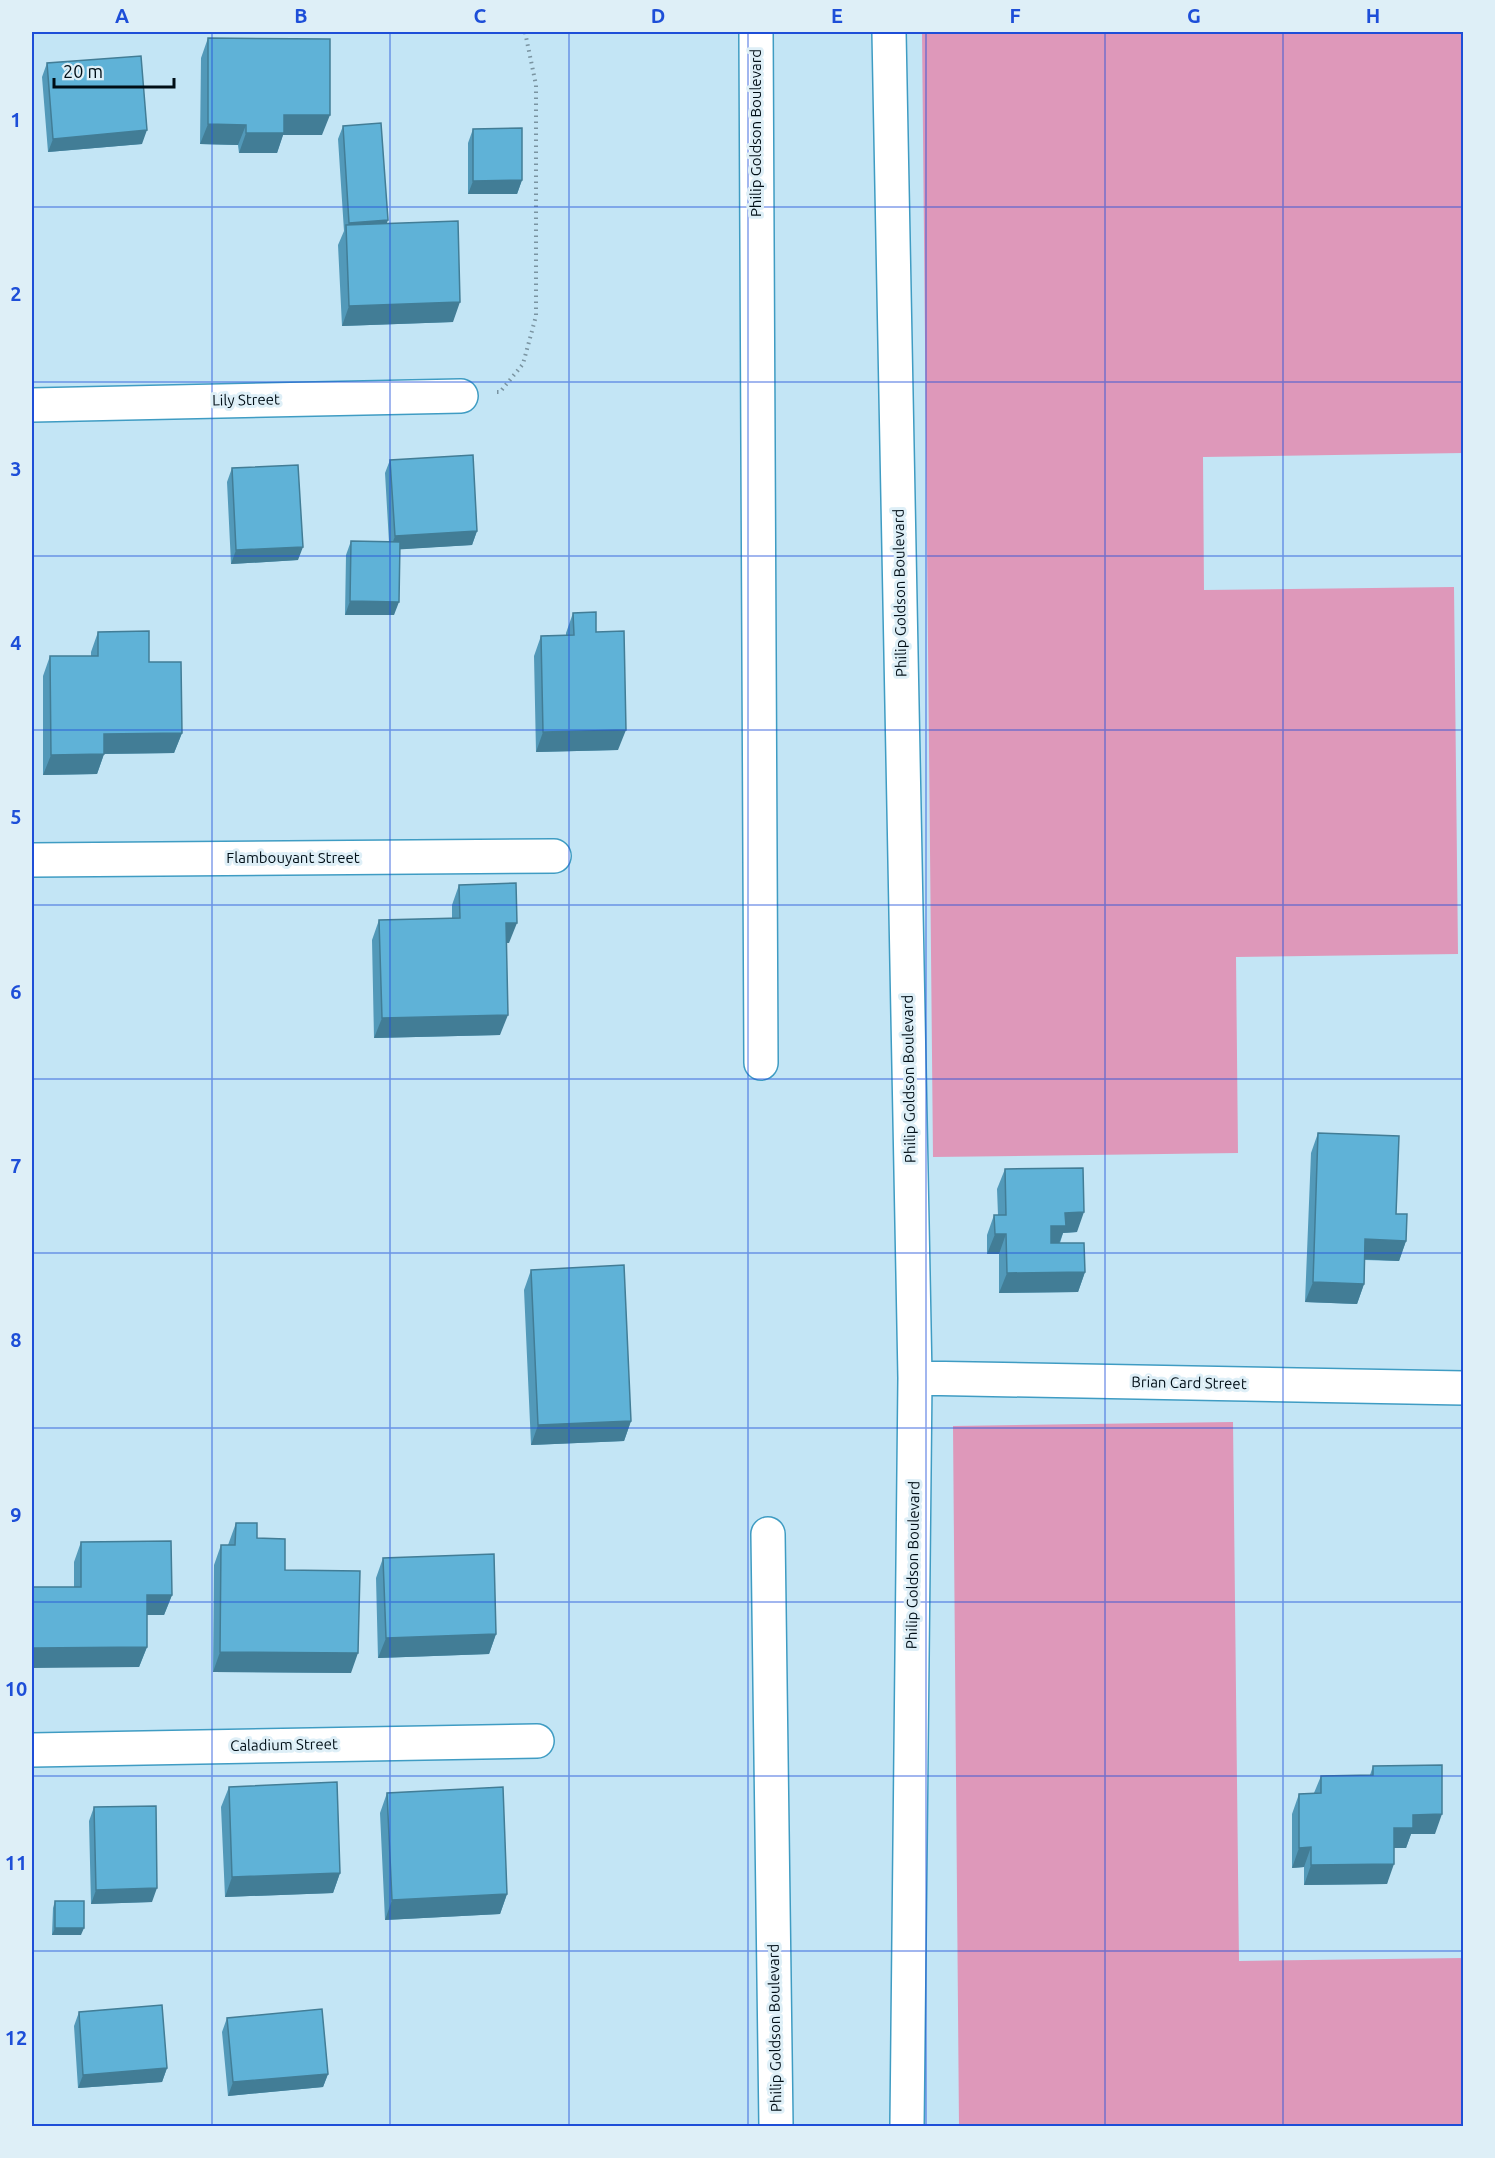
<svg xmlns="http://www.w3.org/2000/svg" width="1495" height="2158" viewBox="0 0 1495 2158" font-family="Ubuntu,sans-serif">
  <rect width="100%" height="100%" fill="#c3e5f5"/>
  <path fill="#de98ba" d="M922,32H1463V453L1203,457L1204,590L1454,587L1458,954L1236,957L1238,1153L933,1157Z
    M1233,1422L1239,1961L1463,1958V2126H959L953,1426Z"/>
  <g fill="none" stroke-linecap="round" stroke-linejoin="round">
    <defs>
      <path id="street" d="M756,32L761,1063
        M889,32L915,1378L907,2126
        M32,405L461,396
        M32,860L554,856
        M915,1378L1464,1388
        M768,1534L776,2126
        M32,1750L537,1741"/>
    </defs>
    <use href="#street" stroke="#3f9cc3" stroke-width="36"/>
    <path stroke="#7a94a1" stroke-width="4" stroke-dasharray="1.5 4.5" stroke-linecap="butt" d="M497,392H500L523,364L536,316V85L525,32"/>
    <use href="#street" stroke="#fff" stroke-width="33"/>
  </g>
  <path fill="#5299b9" d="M208,38L322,135H283L277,153H239L238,145L200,144L201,58Z
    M47,63L142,144L48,152L42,77Z
    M343,126L387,223L453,322L342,326L338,245L344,231L338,139Z
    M473,129L522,180L517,194H468V143Z
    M390,460L477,531L472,545L400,549L394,615H345L346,555L351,541L389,542L385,473Z
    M232,468L298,560L231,564L227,482Z
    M573,613L596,632L618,750L536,752L534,656L541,636L566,635V633Z
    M98,632L149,662L182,733L174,753L104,754L97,774L43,775V676L50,656H91V652Z
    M459,885L509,943H506L500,1035L374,1038L372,940L379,920L452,918V905Z
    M1318,1133L1396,1214L1406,1241L1399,1261L1365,1260L1364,1284L1357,1304L1305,1302L1311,1153Z
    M1005,1169L1077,1232L1063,1233L1060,1243L1085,1272L1078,1292L999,1293V1254H987V1235L994,1215H998L997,1189Z
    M531,1270L631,1421L624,1441L531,1445L524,1290Z
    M236,1523L257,1538L285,1570L351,1673L213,1672L214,1565L221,1545H228Z
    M81,1542L172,1595L164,1615H147V1647L139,1667L74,1587V1562Z
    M383,1558L496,1634L489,1654L378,1658L376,1578Z
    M1373,1766L1435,1834H1411L1406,1848H1394L1387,1884L1304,1885V1867L1292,1868V1814L1299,1794L1314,1793L1321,1776L1370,1775Z
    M229,1787L340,1873L333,1893L225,1897L221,1807Z
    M387,1793L507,1894L500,1914L385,1920L380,1813Z
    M94,1807L152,1902L91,1904L89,1821Z
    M55,1901L81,1935H52L53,1908Z
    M79,2012L167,2068L162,2082L78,2088L74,2026Z
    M227,2018L328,2074L323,2087L228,2096L222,2032Z"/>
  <path fill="#427d96" d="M284,115H330L322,135H283L277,153H239L246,133Z
    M208,124L246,125L238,145L200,144Z
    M147,130L142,144L48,152L53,139Z
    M522,180L517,194H468L473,181Z
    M388,220L383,234L346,230L349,223Z
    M460,302L453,322L342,326L349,306Z
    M477,531L472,545L390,550L395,536Z
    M303,547L298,560L231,564L236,550Z
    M350,601L399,602L394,615H345Z
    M626,730L618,750L536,752L543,732Z
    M182,733L174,753L96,754L104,734Z
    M104,754L97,774L43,775L51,755Z
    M506,923H517L509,943H498Z
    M508,1015L500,1035L374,1038L382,1018Z
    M1084,1212L1077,1232L1063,1233L1058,1246H1043L1051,1226L1065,1213Z
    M995,1234H1006L999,1254H987Z
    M1365,1239L1406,1241L1399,1261L1358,1259Z
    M1085,1272L1078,1292L999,1293L1007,1273Z
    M1313,1282L1364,1284L1357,1304L1305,1302Z
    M631,1421L624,1441L531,1445L538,1425Z
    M147,1595H172L164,1615H139Z
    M496,1634L489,1654L378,1658L386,1638Z
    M147,1647L139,1667L32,1668V1648Z
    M220,1652L358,1653L351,1673L213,1672Z
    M1442,1814L1435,1834H1411L1406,1848H1387L1394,1828L1413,1815Z
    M1311,1847L1304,1867L1292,1868L1299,1848Z
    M1394,1864L1387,1884L1304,1885L1311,1865Z
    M340,1873L333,1893L225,1897L232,1877Z
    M157,1888L152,1902L91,1904L96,1890Z
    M507,1894L500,1914L385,1920L392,1900Z
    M55,1928H84L81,1935H52Z
    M167,2068L162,2082L78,2088L83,2075Z
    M328,2074L323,2087L228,2096L233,2082Z"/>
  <path fill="#5fb2d7" stroke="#427d96" stroke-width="1.5" d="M208,38L330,39V115H284V133H246V125L208,124Z
    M141,56L147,130L53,139L47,63Z
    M381,123L388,220L349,223L343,126Z
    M522,128V180L473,181V129Z
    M458,221L460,302L349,306L346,225Z
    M473,455L477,531L395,536L390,460Z
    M298,465L303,547L236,550L232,468Z
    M351,541L400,542L399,602L350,601Z
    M596,612V632L624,631L626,730L543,732L541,636L574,635L573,613Z
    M149,631V662H181L182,733L104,734V754L51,755L50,656H98V632Z
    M516,883L517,923H506L508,1015L382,1018L379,920L460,918L459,885Z
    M1318,1133L1399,1136L1396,1214H1407L1406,1241L1365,1239L1364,1284L1313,1282Z
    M1083,1168L1084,1212L1065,1213L1066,1226H1051V1243H1084L1085,1272L1007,1273L1006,1234H995L994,1215H1006L1005,1169Z
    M624,1265L631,1421L538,1425L531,1270Z
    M236,1523H257V1538L285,1539V1570L360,1571L358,1653L220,1652L221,1545H235Z
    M171,1541L172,1595H147V1647L32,1648V1587H81V1542Z
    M494,1554L496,1634L386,1638L383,1558Z
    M1442,1765V1814L1413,1815V1828H1394V1864L1311,1865V1847L1299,1848V1794L1321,1793V1776L1373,1775V1766Z
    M337,1782L340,1873L232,1877L229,1787Z
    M503,1787L507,1894L392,1900L387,1793Z
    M156,1806L157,1888L96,1890L94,1807Z
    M55,1901H84V1928H55Z
    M162,2005L167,2068L83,2075L79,2012Z
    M322,2009L328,2074L233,2082L227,2018Z
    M1131,2125V2127H1078Z"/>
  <path fill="none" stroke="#1d4ed8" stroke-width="1.5" stroke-opacity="0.55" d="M212,32V2126M390,32V2126M569,32V2126M748,32V2126M926,32V2126M1105,32V2126M1283,32V2126M32,207H1464M32,382H1464M32,556H1464M32,730H1464M32,905H1464M32,1079H1464M32,1253H1464M32,1428H1464M32,1602H1464M32,1776H1464M32,1951H1464"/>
  <g text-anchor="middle" stroke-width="6" stroke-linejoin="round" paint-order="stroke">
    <g font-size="15" fill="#000e16" stroke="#deeff7">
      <text transform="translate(756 133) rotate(-90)" y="5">Philip Goldson Boulevard</text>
      <text transform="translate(246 400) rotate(-1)" y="5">Lily Street</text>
      <text transform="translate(900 593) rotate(-91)" y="5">Philip Goldson Boulevard</text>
      <text x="293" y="863">Flambouyant Street</text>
      <text transform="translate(909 1079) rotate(-91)" y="5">Philip Goldson Boulevard</text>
      <text transform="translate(1189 1383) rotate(1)" y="5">Brian Card Street</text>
      <text transform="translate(913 1565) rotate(-89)" y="5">Philip Goldson Boulevard</text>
      <text transform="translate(284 1745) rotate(-1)" y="5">Caladium Street</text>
      <text transform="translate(775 2028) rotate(-91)" y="5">Philip Goldson Boulevard</text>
    </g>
  </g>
  <rect width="1495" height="2158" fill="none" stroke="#deeff7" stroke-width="66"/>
  <path d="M54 78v9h120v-9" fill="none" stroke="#000e16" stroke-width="3"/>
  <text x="63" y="78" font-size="18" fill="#000e16" stroke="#deeff7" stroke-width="4.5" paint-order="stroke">20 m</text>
  <rect x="33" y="33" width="1429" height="2092" fill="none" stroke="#1d4ed8" stroke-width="2"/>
  <g font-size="20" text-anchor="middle" font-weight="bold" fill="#1d4ed8">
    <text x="122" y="23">A</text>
    <text x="301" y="23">B</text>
    <text x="480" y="23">C</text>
    <text x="658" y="23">D</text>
    <text x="837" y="23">E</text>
    <text x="1015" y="23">F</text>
    <text x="1194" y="23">G</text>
    <text x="1373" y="23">H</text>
    <text x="16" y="127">1</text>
    <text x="16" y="301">2</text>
    <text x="16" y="476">3</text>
    <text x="16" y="650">4</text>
    <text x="16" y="824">5</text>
    <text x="16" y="999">6</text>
    <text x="16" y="1173">7</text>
    <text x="16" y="1347">8</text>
    <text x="16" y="1522">9</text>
    <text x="16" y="1696">10</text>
    <text x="16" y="1870">11</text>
    <text x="16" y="2045">12</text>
  </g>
</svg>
